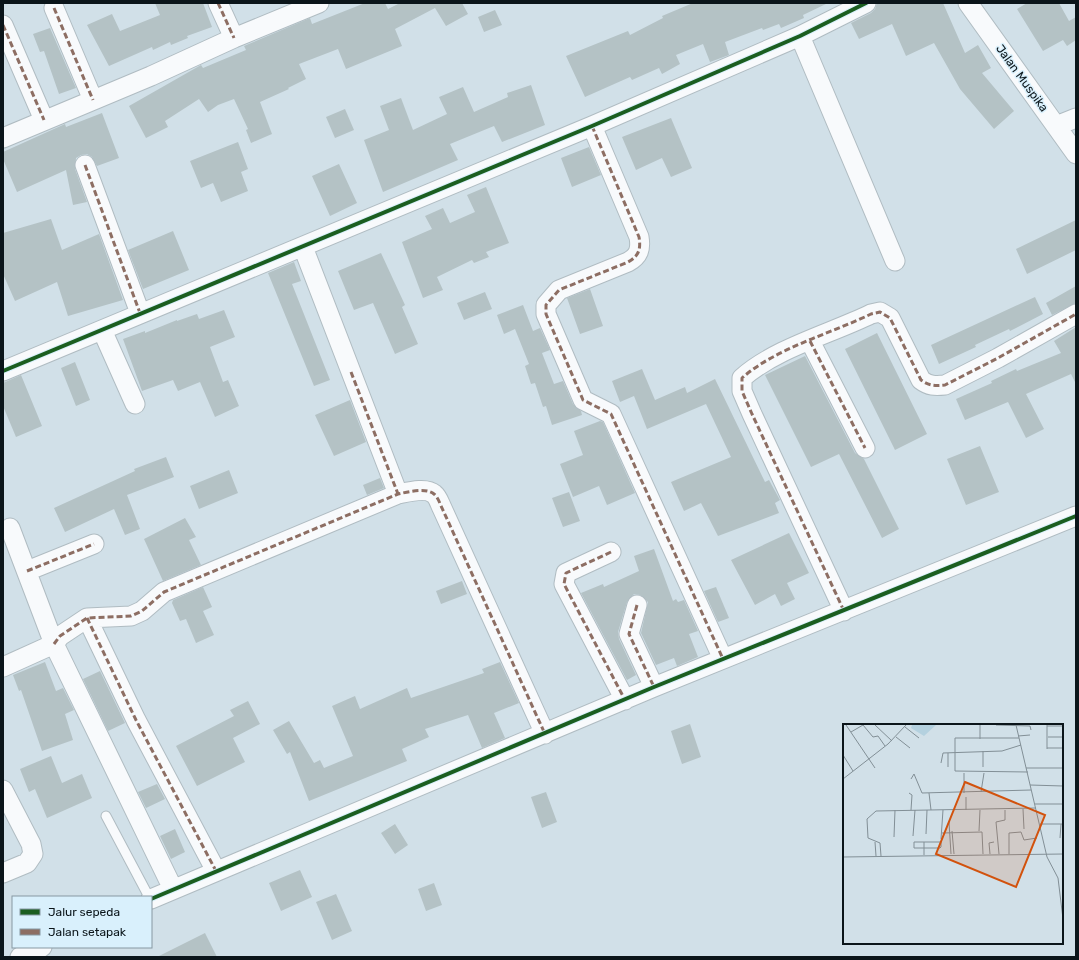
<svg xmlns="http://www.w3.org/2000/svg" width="1079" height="960" viewBox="0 0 1079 960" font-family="Rubik,sans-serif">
  <rect width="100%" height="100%" fill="#d1e0e8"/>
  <path fill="#b4c2c5" d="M155,3H203L212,27L187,36L188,38L171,45L170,42L153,50L152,47L109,66L87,25L112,14L120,31L160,15Z
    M365,3H385L388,9L400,3H462L468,14L446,26L435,8L395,29L402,46L346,69L338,49L299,64L306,79L288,88L289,89L260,102L272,134L251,143L246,130L248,129L234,99L218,105L208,112L199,99L165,121L168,127L146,138L129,106L201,65L203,68L246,50L244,46L310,18L312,24Z
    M693,3H828L803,15L804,18L781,28L779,24L763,30L762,28L725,42L729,55L710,62L703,44L676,55L680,64L662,74L659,68L632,80L630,77L585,97L566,56L628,31L630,35L663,18L662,16Z
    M877,3H943L965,53L978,45L991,68L982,73L1014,111L994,129L960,89L934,43L906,56L892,24L859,39L851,23L871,13L875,9Z
    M1027,3H1059L1069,21L1076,17V40L1067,46L1063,40L1043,51L1017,9Z
    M495,10L502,25L484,32L478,17Z
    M50,28L76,88L59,94L44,51L40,52L33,34Z
    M531,85L545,125L502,142L494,126L450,144L458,160L383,192L364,140L389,130L380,106L401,98L413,130L447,114L439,97L463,87L474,112L508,97L507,93Z
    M345,109L354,130L335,138L326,117Z
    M102,113L119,158L97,166L92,157L87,154L81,155L76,158L75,169L87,202L73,205L66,170L17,192L3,159V152L65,124L66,127Z
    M671,118L692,168L671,177L662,158L636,170L622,137Z
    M238,142L248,169L241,172L248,191L221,202L213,183L201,188L190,161Z
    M589,147L601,175L572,187L561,158Z
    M339,164L357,203L330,216L312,176Z
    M486,187L509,243L486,252L489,257L474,263L472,260L437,277L443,290L423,298L402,242L432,229L425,216L443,208L450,223L475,212L467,195Z
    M51,219L62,250L99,234L123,300L68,316L57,282L15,301L3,274V233Z
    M1076,220V250L1027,274L1016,249Z
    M173,231L189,270L143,289L128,250Z
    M381,253L405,305L402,307L418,344L395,354L373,303L354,310L338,271Z
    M294,262L301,281L292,284L330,380L314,386L268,273Z
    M1076,286V303L1052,315L1046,303Z
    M590,289L603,326L580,334L567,298Z
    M485,292L492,309L464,320L457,303Z
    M1035,297L1043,314L1010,331L1009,329L975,345L976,347L939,364L931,345Z
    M523,305L533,331L540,328L550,350L542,353L554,384L563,381L573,404L581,411L582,415L552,425L546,406L543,407L535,383L531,384L525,366L529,364L515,329L504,334L497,315Z
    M224,310L235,337L210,347L223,382L228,380L239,406L215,417L200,382L178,391L173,380L142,391L123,339L145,331V333L177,320V321L197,314L199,319Z
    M1076,327V384L1071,374L1026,394L1044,429L1026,438L1008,402L965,420L956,399L992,383L991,381L1016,369L1017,371L1061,353L1054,341Z
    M877,333L927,434L895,450L845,349Z
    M805,356L855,453L864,459L899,529L882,538L839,454L811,467L765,375Z
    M75,362L90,400L76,406L61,368Z
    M642,369L655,400L685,387L687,393L715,379L765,482L769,480L780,500L775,503L779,513L718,536L701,503L684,511L671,482L731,457L706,404L647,429L634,396L620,402L612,381Z
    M21,375L42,426L16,437L3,406V383Z
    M350,400L366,442L334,456L315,415Z
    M600,421L603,422L635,493L607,505L599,486L573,497L560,464L583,455L574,431Z
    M980,446L999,492L966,505L947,459Z
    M166,457L174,477L127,495L140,529L125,535L114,509L65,532L54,508L135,471L134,469Z
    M229,470L238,493L199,509L190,486Z
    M380,478L384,488L367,495L363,485Z
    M569,492L580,521L563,527L552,498Z
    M185,518L196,537L189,540L201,565L163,581L144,539Z
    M789,533L809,573L787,583L795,599L781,606L775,594L755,605L731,560Z
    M654,549L673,601L676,599L678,602L684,600L698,631L689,634L698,657L677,666L674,658L656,665L641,633L648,602L640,595L634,594L627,602L618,632L619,639L636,675L627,680L581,593L603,584L604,587L639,571L634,556Z
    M462,581L467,594L441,604L436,591Z
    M203,587L212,607L203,611L214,635L196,643L186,619L180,621L172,603L173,600Z
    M716,587L729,618L718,622L704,591Z
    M45,662L56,691L63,688L74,710L65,714L73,740L42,751L21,690L19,691L13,675Z
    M500,662L519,703L494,713L505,738L482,748L468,715L425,729L429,737L402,749L407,761L309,801L290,752L287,754L273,730L289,721L314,763L320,760L324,768L353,756L332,706L355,696L360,709L407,688L411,698L484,673L482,669Z
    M100,671L125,723L108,731L83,679Z
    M248,701L260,724L233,738L245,762L197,786L176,746L234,716L230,710Z
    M690,724L701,757L682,764L671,731Z
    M51,756L62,783L82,774L92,798L47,818L35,789L29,792L20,769Z
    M157,784L165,799L146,808L138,792Z
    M546,792L557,822L542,828L531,797Z
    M395,824L408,845L395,854L381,833Z
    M175,829L185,852L171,859L160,836Z
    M300,870L312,897L281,911L269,883Z
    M434,883L442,905L426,911L418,889Z
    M336,894L352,931L332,940L316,902Z
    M205,933L217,957H157Z"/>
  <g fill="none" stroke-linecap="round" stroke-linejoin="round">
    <defs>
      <path id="service" d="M106,816L149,897"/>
      <path id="minor" d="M218,3L234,38
        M968,3L1076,154
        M54,8L93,100
        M3,25L44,120
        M800,36L895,261
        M592,126L639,237C641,249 639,256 628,262L559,290L546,305V314L583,400L611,414L723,659
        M1056,126L1076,118
        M3,138L151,76L234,38L319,3
        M85,165L140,313
        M303,247L398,494
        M102,330L135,404
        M810,341L865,448
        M3,371L592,126L800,36L866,3
        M10,528L54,644L173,889
        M611,552L566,573L564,584L625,700
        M27,571L94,544
        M637,605L629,634L654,687
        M844,611L752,414L742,391V378C776,348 830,334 871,314L880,312L890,318L921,380C929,386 935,386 945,385L998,358L1076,314
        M87,618L136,720L216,871
        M3,667L54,644L60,636L87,618L131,616L142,611L164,592L398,494C408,492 426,487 434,494C438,497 440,504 442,508L545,734
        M3,790L31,844L33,854L27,863L3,873
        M151,899L654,687L1076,516
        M20,957L42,947"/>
    </defs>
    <use href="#service" stroke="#b0bcc2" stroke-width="11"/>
    <use href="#minor" stroke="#b0bcc2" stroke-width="21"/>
    <use href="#service" stroke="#f8fafc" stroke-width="9"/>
    <use href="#minor" stroke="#f8fafc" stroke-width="19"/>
    <path stroke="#8d6e63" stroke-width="3" stroke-dasharray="6 3" stroke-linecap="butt" d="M218,3L234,38
      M54,8L93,100
      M3,25L44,120
      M592,126L639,237C641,249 639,256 628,262L559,290L546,305V314L583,400L611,414L723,659
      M85,165L140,313
      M810,341L865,448
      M351,372L398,494
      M611,552L566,573L564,584L625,700
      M27,571L94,544
      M637,605L629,634L654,687
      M844,611L752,414L742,391V378C776,348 830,334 871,314L880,312L890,318L921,380C929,386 935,386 945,385L998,358L1076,314
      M87,618L136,720L216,871
      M54,644L60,636L87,618L131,616L142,611L164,592L398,494C408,492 426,487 434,494C438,497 440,504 442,508L545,734"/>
    <defs>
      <path id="cycleway" d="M3,371L592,126L800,36L866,3
        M151,899L654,687L1076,516"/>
    </defs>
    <use href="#cycleway" stroke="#d9f0fc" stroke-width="6"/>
    <use href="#cycleway" stroke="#1b5e20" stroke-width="4"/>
  </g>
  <g text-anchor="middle" stroke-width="3" stroke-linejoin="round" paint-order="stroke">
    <g font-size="12" fill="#0b151a" stroke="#d9f0fc">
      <text transform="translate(1022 78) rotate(54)" y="4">Jalan Muspika</text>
    </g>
  </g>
  <g transform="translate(843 724)">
    <rect width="220" height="220" fill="#d1e0e8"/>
    <path d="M69,1H93L81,12L68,4Z" fill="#b4d1df"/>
    <path fill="none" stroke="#828f96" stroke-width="1" d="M3,1L32,44M32,1L49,17M137,1V15M153,1L187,2L188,6M173,1L204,133L215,154L220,195M204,1V25M204,2H220M62,3L76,14M8,8L20,1L30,13L35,12L42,22M175,12L187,11M53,13L67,24M205,13H220M176,14H112V47L185,48M204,24H220M140,27V43M105,29V43M0,31L10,47M98,39L100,29L159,27L178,21M183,44H220M121,49V69M0,55L45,20L63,1M68,55L71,50L79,69L188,66M187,61L220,62M138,68L141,49M66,69L69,71L68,86M86,69L88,86M192,80H220M180,85L181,105M123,86V73M106,98L108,130M197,100H220M109,107L111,130M136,107L137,86M99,109L139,108L140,130M83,110L84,86M70,112L72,86M51,113L52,86M217,114L218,100M98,115L100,86M32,118L33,132M81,118H71V124H97L98,123V118H81V131M147,130L146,119L151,118M156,130L153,98L162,96V86M166,130V109L178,108L181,116L194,114M38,132L37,119L25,114L24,95L33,87L193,84M0,133L220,130"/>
    <path fill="#d2520d" fill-opacity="0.15" stroke="#d2520d" stroke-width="2" d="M122,58L202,91L173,163L93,130Z"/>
    <rect width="220" height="220" fill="none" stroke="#0b151a" stroke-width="2"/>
  </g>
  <rect width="1079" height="960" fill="none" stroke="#0b151a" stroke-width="8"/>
  <rect x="12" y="896" width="140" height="52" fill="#d9f0fc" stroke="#8798a2"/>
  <rect x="20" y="909" width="20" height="6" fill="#1b5e20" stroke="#8798a2"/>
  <text x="48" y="916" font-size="12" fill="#0b151a">Jalur sepeda</text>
  <rect x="20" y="929" width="20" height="6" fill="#8d6e63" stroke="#8798a2"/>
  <text x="48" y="936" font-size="12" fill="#0b151a">Jalan setapak</text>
</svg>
